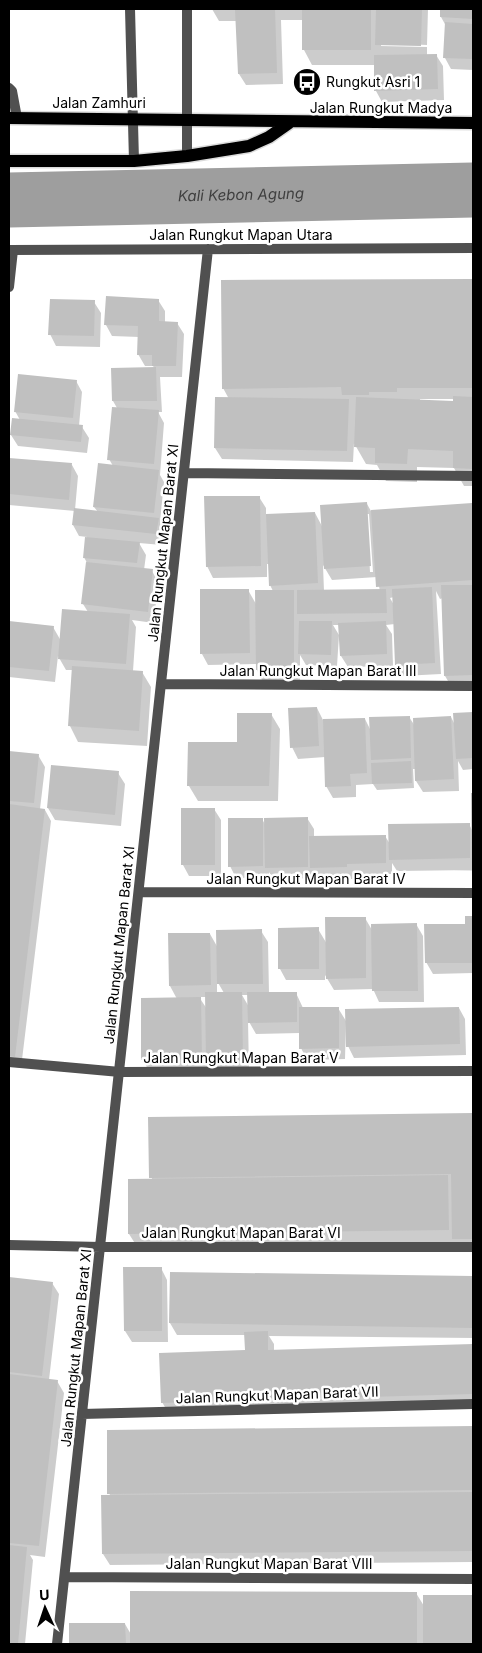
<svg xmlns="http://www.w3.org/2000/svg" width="482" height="1653" viewBox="0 0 482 1653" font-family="Inter,sans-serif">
  <rect width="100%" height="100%" fill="#fff"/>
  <path fill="#0003" fill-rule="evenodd" d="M212,9H428L427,45L381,43V46L427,47V55H436L443,66L444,100L382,102L376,91L375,65H312L304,50V20H281L283,84L246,85L239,74L237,21H219Z
    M441,9H473V70L451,69L445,58L446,26L441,17Z
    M398,281H473V486H464L454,468L417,467V482L386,481L377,465L366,464L354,443L353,462L222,459L215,448L216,398L229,399L223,388ZM420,399H454V402L420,401Z
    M158,300L165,311V323H177L184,334L182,377H160L162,412H158L164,423L160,475L164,482L160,522L164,530L162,545L139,543L146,555L144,570L152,571L158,582L154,623L132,620L136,627L133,671L142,672L151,687L147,746L78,742L70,726L73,670H66L58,656L55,682L9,677V622L53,627L61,641L88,612L83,604L87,563L84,557L87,537L79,536L73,525L75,511L9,505V459L72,465L78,476L75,510L98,512L94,507L113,466L109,459L117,408L113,401V369H155L153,366H145L138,354L139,337L112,336L106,325Z
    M94,302L101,313L100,347L56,346L50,334Z
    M76,381L82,392L79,426L82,427L89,438L87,453L18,446L11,435L20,420L15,411Z
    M259,497L266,508V515L315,513L323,528L367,504L371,511L472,505L473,691H454L445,676L443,598L440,599L436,591L441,674L403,676L397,664L395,624L386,625L392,634L393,666L348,667L341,656L340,625H333L339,635L337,666L306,665L300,655V682H263L257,670V664L208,665L202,654L248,590L256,604L273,591L270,585L269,564H267V577L213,578L207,566ZM367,514H369L373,572H370ZM323,565L332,580L377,577L380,591H324ZM394,597V605L390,598Z
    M317,708L323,720L365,719L371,731L409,717L415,726L451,717L455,725L454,715L473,714V769L463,770L458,761L459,791L423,792L416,781V769H413L414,788L377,790L373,784L356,785V797L333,798L326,786L325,757L298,759L292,747Z
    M271,714L280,729L278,801H198L189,786Z
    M9,752L38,755L45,767L40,809L45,810L51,821L21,1068L9,1066Z
    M52,766L118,773L125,784L121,826L55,820L48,808Z
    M472,794L473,880V870L397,871L392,863V874L353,875V879H318L314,873V878L273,879L269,872V877L236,878L230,866L262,819L266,826L307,818L314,829V837L385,836L390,844L469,824L472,830Z
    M182,809H214L221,820V876H189L183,865Z
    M467,917H473V973L433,974L426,962L467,926Z
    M365,918L372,930L416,924L423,936L424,1002H379L373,989L334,990L325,975V980H286L280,969L279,929H318L327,944Z
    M261,931L268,942L269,993H296L303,1008H338L346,1021L345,1059L307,1060L301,1048L300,1033L256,1034L248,1020L249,1072H214L208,1061V1071H149L143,1060L177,999L170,986L210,934L218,948ZM217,981L224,993H217ZM242,995H249V1007ZM199,997H207V1009Z
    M459,1008L465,1019L466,1055L354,1058L348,1046Z
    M473,1114V1250L459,1251L454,1242L136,1245L129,1234L152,1180L149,1118Z
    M161,1268L167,1280L168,1342H132L125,1331L124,1269Z
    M171,1273L473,1277V1338L269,1336L274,1344V1351L473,1345V1405L169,1414L162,1402L246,1351V1335H177L170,1323Z
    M9,1278L52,1283L59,1294L49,1380L57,1381L64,1393L45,1557L30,1555L33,1560L25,1644H9Z
    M473,1428V1562L110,1565L103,1554V1497H111L109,1493L108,1431Z
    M416,1593L424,1606V1597H473V1644H70V1624H125L132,1636Z"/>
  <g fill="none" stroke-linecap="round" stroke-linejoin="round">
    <path stroke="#9e9e9e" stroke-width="55" id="s1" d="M9,200L473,190"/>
  </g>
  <path fill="#c0c0c0" d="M275,9L277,73L238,74L235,10Z
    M302,9H371V50H302Z
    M376,9H422L421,46L375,45Z
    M440,9H473V19L440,17Z
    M445,22L473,24V59L443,58Z
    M437,54L438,89L374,91V55Z
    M473,279V388H397V392H369V395H342L341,387L222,389L221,280Z
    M106,296L159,299V321L178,322L176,366H152V355H137L138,326L104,325Z
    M50,299L95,300L94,336L48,335Z
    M156,367L157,401H112L111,368Z
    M18,374L77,380L73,418L14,412Z
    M453,396L473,397V469L453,468V451L408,449L407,464L375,463V448L354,447L356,397L453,401Z
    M215,397L349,399L347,451L214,448Z
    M112,407L159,410L154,464L107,460Z
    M12,418L83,425L81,442L10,435Z
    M9,458L72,463L69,500L9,494Z
    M98,463L159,470L154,513L93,507Z
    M204,496H260L261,566L206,567Z
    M367,502L371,566L324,569L320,505Z
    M472,503L473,580L376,587L371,510Z
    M74,508L159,518L156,534L72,525Z
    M315,512L318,583L269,586L266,514Z
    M85,537L140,542L137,563L83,558Z
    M86,562L153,569L148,612L81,604Z
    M441,585H473V675L444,676Z
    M432,587L435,663L395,665L392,589Z
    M200,589H249L250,653L200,654Z
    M386,589L387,613L297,614V590Z
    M255,590H294V671L256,670Z
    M62,609L130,614L126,664L58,659Z
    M9,621L54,626L49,671L9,667Z
    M299,621H332L331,655L298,654Z
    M386,621L387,654L340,656L338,623Z
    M72,666L143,671L139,731L68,726Z
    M317,707L319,746L290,748L288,708Z
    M473,712V758L456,759L453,713Z
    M237,713H272L269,786H187L188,742H237Z
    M410,716L411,758L371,760L369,717Z
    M451,716L454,779L415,781L413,718Z
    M365,718L367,773L350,774L351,786L325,787L323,719Z
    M9,751L39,754L34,803L9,801Z
    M411,761L412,783L372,784L371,763Z
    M51,765L119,771L115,815L47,808Z
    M471,793H473V879H472Z
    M9,804L45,809L15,1057L9,1056Z
    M181,808H215V865H181Z
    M308,817V867L265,868L264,818Z
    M228,818H263V866L228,867Z
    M470,823V858L389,860L388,824Z
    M386,835V863L347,864V867L310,868L309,836Z
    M465,916H473V963H425L424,924H465Z
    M325,917H366V978L326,979Z
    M417,923L418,991H372L371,924Z
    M319,927V969H278V928Z
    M262,929L263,984H217L216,930Z
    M168,933H210L211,985L169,986Z
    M205,992H242L243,1060L206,1061Z
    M247,992H297V1022L248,1023Z
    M201,997L202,1059L141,1060V998Z
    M299,1007H339V1048L299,1049Z
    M459,1007L460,1044L346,1047L345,1009Z
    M473,1113V1239H452L451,1174L149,1178L148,1117Z
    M448,1175L449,1230L128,1234V1179Z
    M123,1267H162V1331H124Z
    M170,1272L473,1276V1328L169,1323Z
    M9,1277L53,1282L42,1376L9,1372Z
    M268,1331V1350L473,1344V1394L161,1403L159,1353L245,1350L244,1332Z
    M9,1374L58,1380L39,1546L9,1543Z
    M473,1426V1490L107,1494V1430Z
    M473,1492V1551L102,1554L101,1495Z
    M9,1545L27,1547L18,1644H9Z
    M130,1591L417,1592V1644H130Z
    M423,1595H473V1644H423Z
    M69,1623H125L126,1644H69Z"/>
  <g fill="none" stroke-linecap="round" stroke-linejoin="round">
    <defs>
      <path id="primary" d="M9,118L473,123
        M9,161H134L187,156L249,146L269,137L289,123"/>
    </defs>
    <use href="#primary" stroke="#dbdbdb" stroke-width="15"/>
    <path stroke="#505050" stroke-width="10" d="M9,88L12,91L17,118"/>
    <path stroke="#505050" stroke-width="10" d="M130,9L134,161
      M187,9V156
      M9,250L473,248
      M9,287L13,250
      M184,473L473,476
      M162,684L473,686
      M139,892L473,893
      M9,1062L120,1072L473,1071
      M9,1245L101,1247H473
      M82,1414L473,1404
      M65,1577L473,1579
      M57,1644L208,249"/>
    <use href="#primary" stroke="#000" stroke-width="12"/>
  </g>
  <defs>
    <symbol id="bus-disc" viewBox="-11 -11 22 22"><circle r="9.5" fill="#000" stroke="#fff"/><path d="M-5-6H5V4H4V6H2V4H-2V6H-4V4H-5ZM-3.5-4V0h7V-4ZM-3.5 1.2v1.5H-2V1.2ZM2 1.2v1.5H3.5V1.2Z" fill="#fff"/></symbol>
  </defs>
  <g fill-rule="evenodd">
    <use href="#bus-disc" x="291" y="66" width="32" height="32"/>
  </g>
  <g text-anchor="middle" stroke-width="5" stroke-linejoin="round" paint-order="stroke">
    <g font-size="14" fill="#000" stroke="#fff" text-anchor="start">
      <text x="326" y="87">Rungkut Asri 1</text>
    </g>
    <g font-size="14" fill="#000" stroke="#fff">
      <text x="99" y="108">Jalan Zamhuri</text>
      <text x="381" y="113">Jalan Rungkut Madya</text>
      <text x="241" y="240">Jalan Rungkut Mapan Utara</text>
      <text transform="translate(163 543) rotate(-84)" y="5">Jalan Rungkut Mapan Barat XI</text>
      <text x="318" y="676">Jalan Rungkut Mapan Barat III</text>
      <text x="306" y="884">Jalan Rungkut Mapan Barat IV</text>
      <text transform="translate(119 945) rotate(-84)" y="5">Jalan Rungkut Mapan Barat XI</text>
      <text x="241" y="1063">Jalan Rungkut Mapan Barat V</text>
      <text x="241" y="1238">Jalan Rungkut Mapan Barat VI</text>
      <text transform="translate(76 1348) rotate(-84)" y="5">Jalan Rungkut Mapan Barat XI</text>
      <text transform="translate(277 1395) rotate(-2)" y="5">Jalan Rungkut Mapan Barat VII</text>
      <text x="269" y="1569">Jalan Rungkut Mapan Barat VIII</text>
    </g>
    <g font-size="15" font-style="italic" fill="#3f3f3f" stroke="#fff">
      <text dy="5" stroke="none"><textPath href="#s1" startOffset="232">Kali Kebon Agung</textPath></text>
    </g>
  </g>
  <rect width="482" height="1653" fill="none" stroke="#000000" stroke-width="20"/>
  <g transform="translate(45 1608) rotate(357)" stroke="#ffffff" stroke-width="4" paint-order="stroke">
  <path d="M0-4L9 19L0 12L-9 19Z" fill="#000000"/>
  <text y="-8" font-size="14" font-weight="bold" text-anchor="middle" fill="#000000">U</text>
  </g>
</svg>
